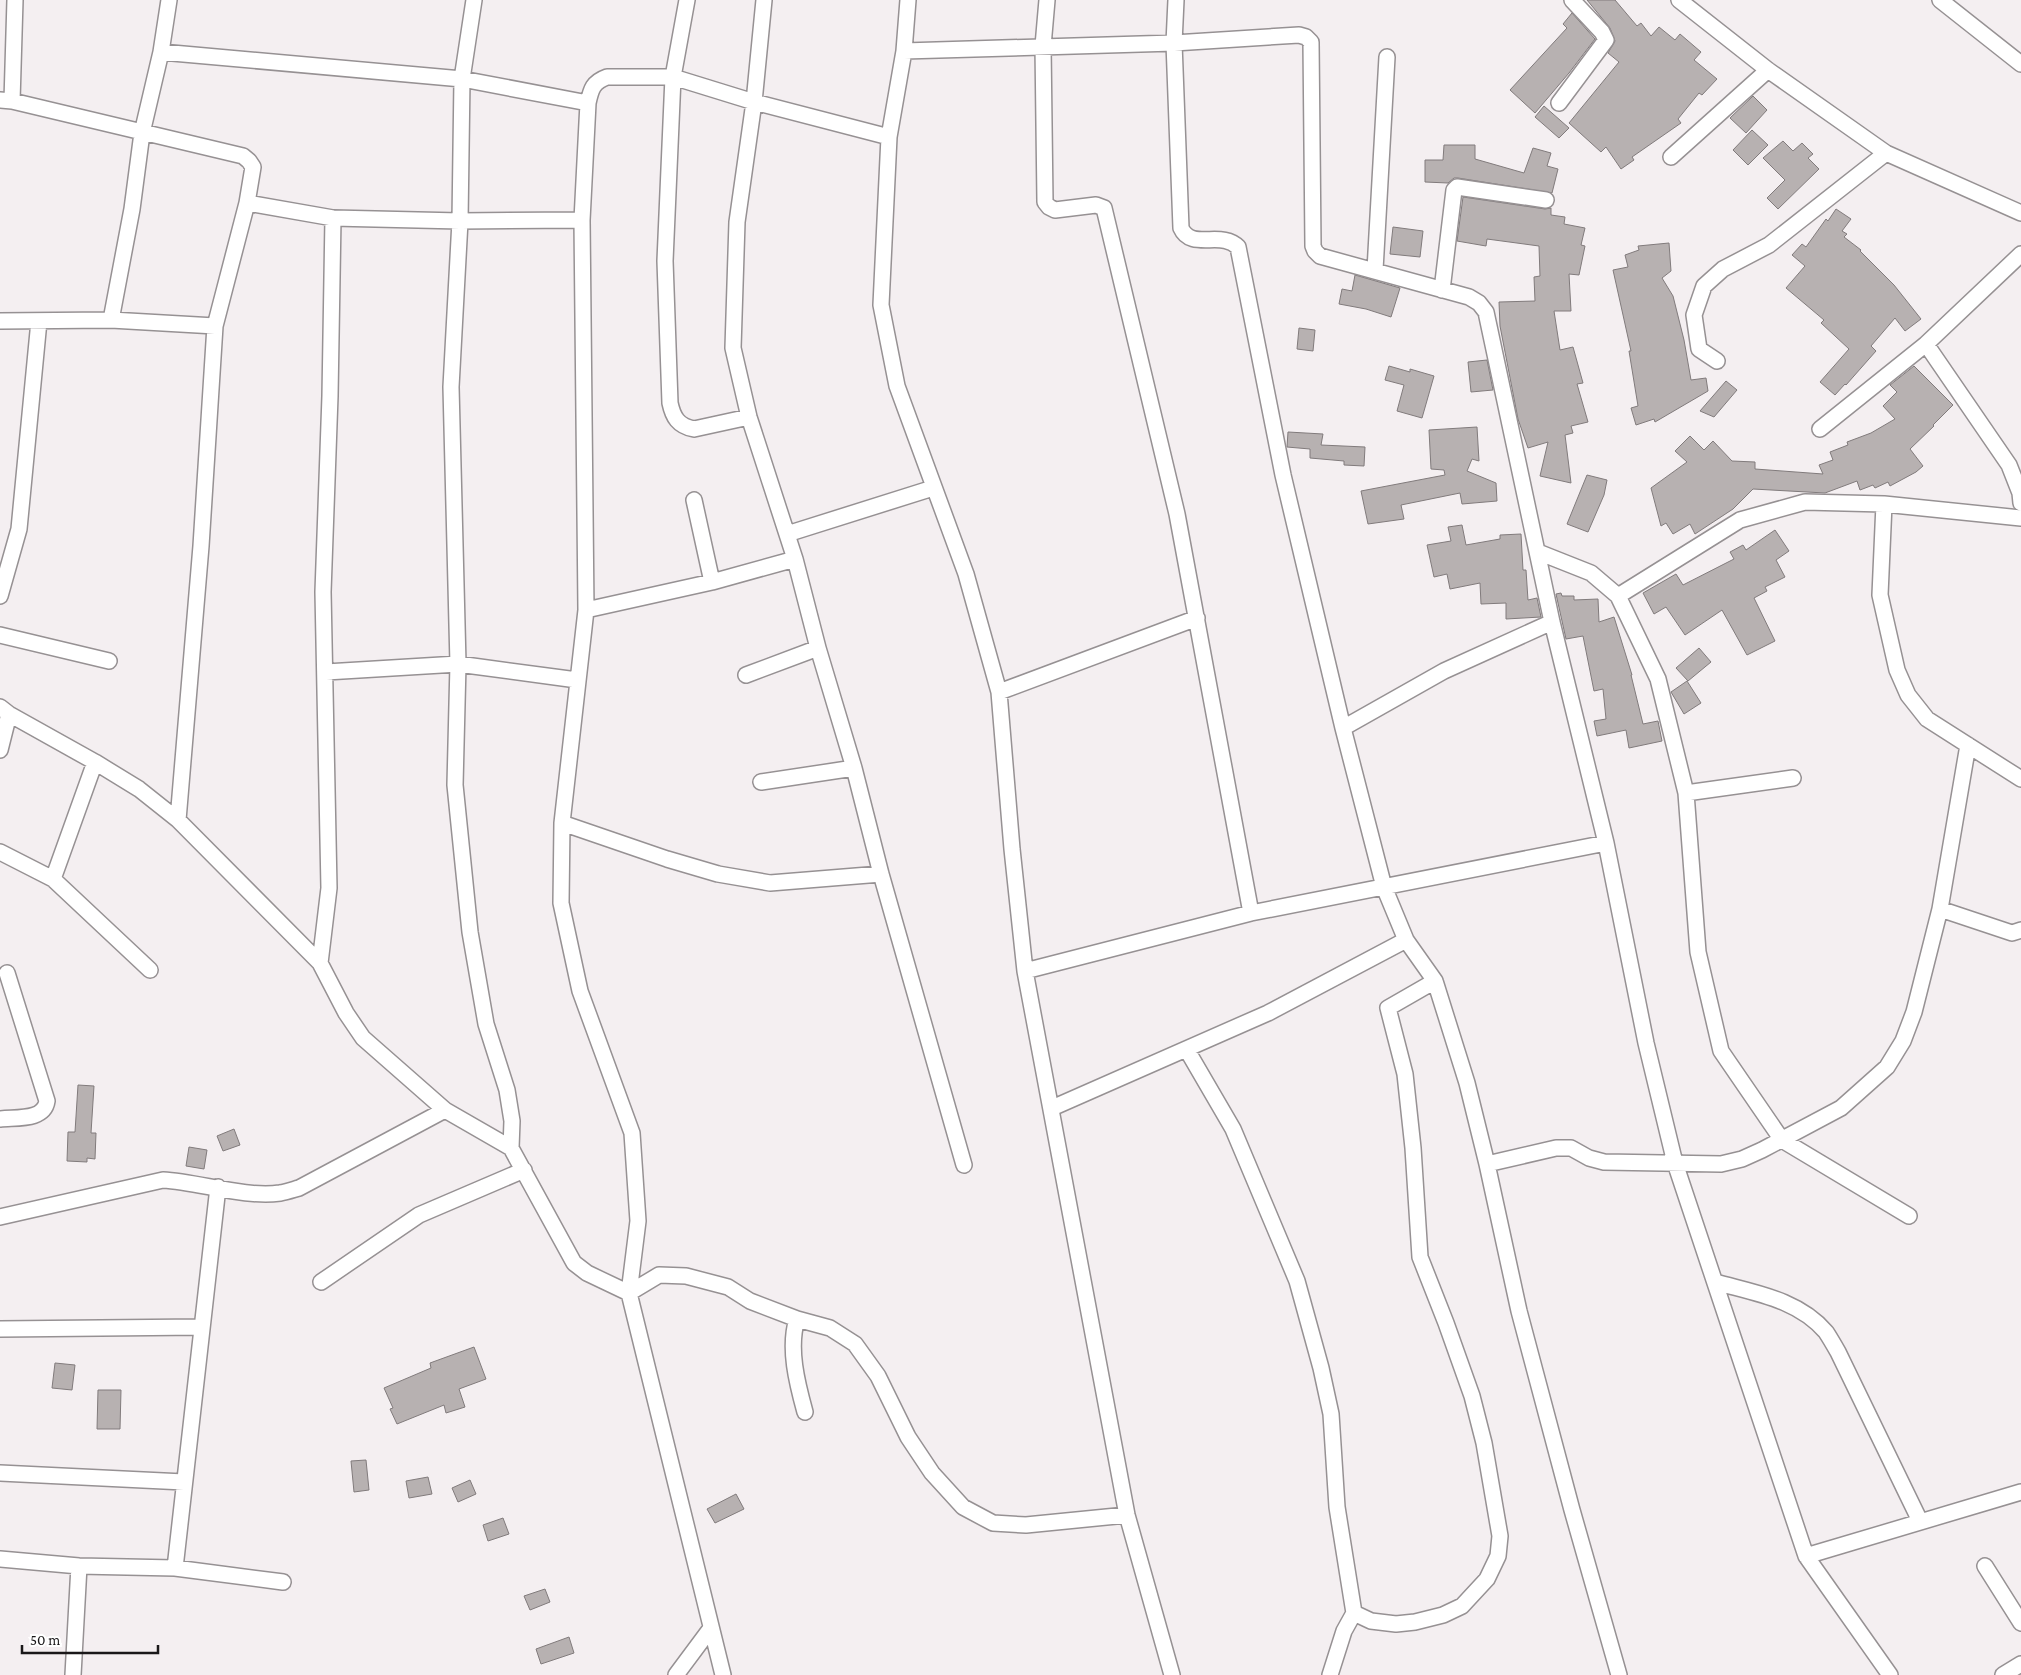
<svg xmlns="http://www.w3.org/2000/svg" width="2021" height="1675" viewBox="0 0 2021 1675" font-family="'Crimson Pro',serif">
  <rect width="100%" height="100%" fill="#f4eff1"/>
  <path fill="#b7b1b1" stroke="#817b7c" d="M1587,0H1615L1637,26L1641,23L1651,36L1659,27L1675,40L1680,34L1701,52L1694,60L1717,79L1702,95L1699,93L1678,119L1681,123L1632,157L1634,160L1621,169L1606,147L1601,152L1569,123L1619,62L1608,53L1615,41L1610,28Z
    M1572,13L1595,39L1569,73L1535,113L1510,90L1567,28L1563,24Z
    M1753,96L1767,110L1746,133L1730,118Z
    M1544,106L1569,128L1559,138L1535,117Z
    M1752,130L1768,145L1748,165L1733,150Z
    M1783,141L1793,151L1802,143L1813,154L1808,158L1819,169L1778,209L1767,198L1785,180L1763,158Z
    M1444,145H1475V159L1524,173L1533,148L1551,153L1547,166L1558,169L1552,193L1458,178H1454L1448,183L1425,182V160H1443Z
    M1463,197L1545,209L1551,208V215L1565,217L1564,224L1585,228L1581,245L1585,246L1579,275L1569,274L1571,311H1554L1560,350L1573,347L1583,383L1577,384L1588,422L1571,426L1573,433L1565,435L1571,483L1540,476L1548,442L1528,448L1518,419L1500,326L1499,302L1535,301L1534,277L1540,276L1539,246L1487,239L1486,246L1457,241Z
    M1836,209L1851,219L1842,231L1847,234L1844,237L1861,250L1860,251L1894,285L1921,319L1905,331L1895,318L1871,346L1876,351L1846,385L1845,384L1835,395L1820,382L1849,349L1821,323L1824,320L1786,288L1805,266L1792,255L1802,244L1806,247L1826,219L1828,221Z
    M1393,227L1423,231L1420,257L1390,254Z
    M1669,243L1671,271L1662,278L1673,296L1684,340L1691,380L1706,378L1708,391L1655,422L1654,419L1636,425L1631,408L1638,406L1629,351H1631L1613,270L1628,267L1625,255L1639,250L1638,246Z
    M1355,275L1400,288L1391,317L1366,309L1339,304L1342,289L1352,291Z
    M1299,328L1315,330L1313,351L1297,349Z
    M1487,360L1493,390L1471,392L1468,362Z
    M1389,366L1410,372V369L1434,376L1422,418L1397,411L1404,385L1385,380Z
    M1914,366L1953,405L1933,425L1934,426L1910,449L1923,466L1916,472L1890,486L1888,482L1875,488L1873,485L1860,490L1857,481L1825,493L1753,489L1733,509L1695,534L1690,524L1673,534L1666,523L1661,526L1651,488L1687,462L1675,451L1690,436L1704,450L1713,441L1732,461L1755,462V469L1823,474L1819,465L1833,460L1830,452L1848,445L1847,442L1871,433L1895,419L1883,406L1897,392L1890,385Z
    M1726,381L1737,390L1714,417L1700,411Z
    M1477,427L1479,461L1472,459L1467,471L1496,483L1497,501L1462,504L1460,493L1401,505L1404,519L1368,524L1361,491L1445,475L1444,470L1431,469L1429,430Z
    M1288,432L1323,434L1321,445L1365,447L1364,466L1344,465V461L1310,458V449L1287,447Z
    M1587,475L1607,480L1604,495L1588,532L1567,524Z
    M1462,525L1466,545L1500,539V535L1521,534L1523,570H1526L1528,600L1537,598L1541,617L1506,619V603L1481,604L1480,583L1450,589L1447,574L1434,577L1427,545L1451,541L1448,527Z
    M1775,530L1789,551L1776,560L1785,577L1765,587L1767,591L1754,598L1775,641L1747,655L1722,610L1685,635L1666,607L1654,614L1643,593L1676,574L1683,585L1734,559L1730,552L1743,545L1746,550Z
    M1561,593L1562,596H1574V600L1598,599L1599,622L1614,617L1632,675H1631L1643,724L1658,721L1662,741L1629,748L1626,730L1597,736L1594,721L1606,719L1603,689L1594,691L1583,636L1566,639L1556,594Z
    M1699,648L1711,662L1688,681L1676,668Z
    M1687,681L1701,703L1684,714L1671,692Z
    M78,1085L94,1086L91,1133H96L95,1159L87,1158V1162L67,1161L68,1132H75Z
    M234,1129L240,1145L223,1151L217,1136Z
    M189,1147L207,1150L204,1169L186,1166Z
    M474,1347L486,1379L459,1389L465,1407L446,1413L444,1405L397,1424L390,1409L393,1408L384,1388L431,1368L430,1363Z
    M55,1363L75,1365L72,1390L52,1388Z
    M98,1390H121L120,1429H97Z
    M366,1460L369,1490L354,1492L351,1461Z
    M428,1477L432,1494L409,1498L406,1481Z
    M470,1480L476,1494L458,1502L452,1488Z
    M736,1494L744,1509L715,1523L707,1509Z
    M503,1518L509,1534L488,1541L483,1525Z
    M545,1589L550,1602L530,1610L524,1596Z
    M569,1637L574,1653L541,1664L536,1649Z"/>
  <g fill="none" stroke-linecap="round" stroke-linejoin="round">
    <defs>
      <path id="street" d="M474,0L462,79L460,221L451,387L458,664L455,785L470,932L486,1024L507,1090L512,1121L511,1148L574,1263L587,1273L629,1293L638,1221L632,1133L580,991L561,903L562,823L586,610L582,220L588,103C591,89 593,82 607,77H673L754,102L889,137
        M687,0L673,77L665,261L670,403C673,417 678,426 694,429L749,417
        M764,0L754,102L737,222L733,348L749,417L795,559L818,648L854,768L881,874L964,1165
        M908,0L904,51L889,137L881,305L897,386L966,574L999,692L1012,849L1025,971L1127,1515L1172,1675
        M1047,0L1043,46L1045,202L1049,207L1055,210L1096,205L1104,208L1177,514L1251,913
        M1679,0L1768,70L1886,153L2021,213
        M1940,0L2021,64
        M904,51L1174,43L1176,0
        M161,52L462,79L588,103
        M0,100L12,101L243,156L249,161L253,167L247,203L215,326L201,546L178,820
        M12,101L15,0
        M1559,103L1606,40L1602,32L1572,0
        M1671,157L1768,70
        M247,203L333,218L460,221L582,220
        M2021,254L1926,344L2009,465L2020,493L2021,503
        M1375,270L1387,57
        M1442,290L1454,190L1457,187L1546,200
        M111,320L215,326
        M0,321L111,320L132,209L142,133L161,52L169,0
        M1717,361L1699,349L1694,315L1704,286L1723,269L1769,245L1886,153
        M1820,429L1926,344
        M694,500L712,582
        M1884,504L1880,595L1897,670L1908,695L1927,719L2021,779
        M787,534L933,488
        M1538,552L1591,573L1618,596L1658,679L1686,793L1698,952L1721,1051L1782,1140L1909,1216
        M0,596L19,529L39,321
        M1618,596L1740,520L1805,502L1884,504L2021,518
        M586,610L712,582L795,559
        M0,635L109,661
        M326,672L458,664L577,680
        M746,675L818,648
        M999,692L1197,618
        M0,707L9,714L95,762L139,789L178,820L320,963L346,1013L363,1038L445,1110L511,1148
        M1343,728L1444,671L1552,622
        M0,750L9,714
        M761,782L854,768
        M1686,793L1793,778
        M562,823L667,859L718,874L770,883L881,874
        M0,852L53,879L150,970
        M53,879L95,762
        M1940,909L2012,933L2021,930
        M320,963L329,888L323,592L330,396L333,218
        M1025,971L1251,913L1606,843
        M1187,1050L1233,1129L1297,1281L1321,1368L1331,1414L1337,1507L1354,1613L1344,1631L1330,1675
        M1052,1108L1268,1013L1406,940
        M0,1119C16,1117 44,1121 47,1101L7,973
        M1487,1164L1556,1148H1571L1589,1158L1604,1162L1721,1164L1742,1159L1762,1150L1841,1108L1887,1067L1903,1041L1914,1012L1940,909L1968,745
        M0,1217L163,1180C199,1182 245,1198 280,1193C286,1192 292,1190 299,1188L445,1110
        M321,1282L419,1215L524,1170
        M1715,1282C1754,1293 1798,1299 1826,1332C1830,1338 1834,1345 1838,1352L1920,1521
        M797,1319C788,1348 797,1383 805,1412
        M0,1329L201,1327
        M0,1473L184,1482
        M1806,1556L2021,1492
        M0,1559L79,1566L175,1568L283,1582
        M1985,1566L2021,1623
        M175,1568L218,1187
        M1354,1613L1371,1621L1396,1624L1415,1622L1443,1615L1462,1606L1487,1579L1498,1556L1500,1536L1484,1443L1472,1396L1446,1323L1420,1257L1413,1148L1405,1074L1388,1008L1435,981
        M73,1675L79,1566
        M676,1675L711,1628
        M723,1675L629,1293L659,1275L686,1276L728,1287L750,1301L797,1319L830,1328L855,1344L878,1376L908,1437L932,1473L963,1507L993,1523L1026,1525L1127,1515
        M1619,1675L1572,1510L1519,1311L1487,1164L1467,1083L1435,981L1406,940L1384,887L1343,728L1283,475L1238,247C1222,230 1191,251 1181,228L1174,43L1299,35L1306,37L1311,42L1313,246L1315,251L1320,256L1469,297L1479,303L1486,312L1552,622L1606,843L1646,1043L1675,1163L1806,1556L1890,1675
        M2003,1675L2021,1664"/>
    </defs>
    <use href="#street" stroke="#969193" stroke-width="18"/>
    <use href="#street" stroke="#fff" stroke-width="15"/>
  </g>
  <path d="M22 1645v8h136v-8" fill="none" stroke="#1a1819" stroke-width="2.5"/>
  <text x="30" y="1645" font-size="15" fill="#1a1819" stroke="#ffffff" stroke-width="4" paint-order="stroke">50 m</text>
</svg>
